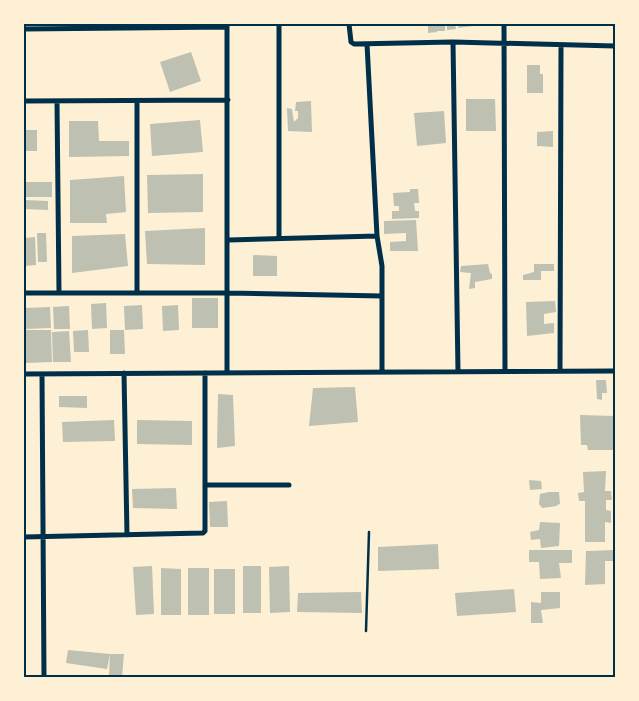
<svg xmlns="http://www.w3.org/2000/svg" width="639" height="701" viewBox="0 0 639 701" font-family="Spectral,serif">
  <rect width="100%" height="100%" fill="#fdf0d5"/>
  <path fill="#bec0b2" d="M428,24H445V31H437V32L428,33Z
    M447,24H455L456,29L447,30Z
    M459,24H482V25L458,28Z
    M191,52L201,81L170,92L160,62Z
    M527,65H540V74H543V93H527Z
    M466,99H495L496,131H466Z
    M311,101L312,132L288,131L287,108L292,109L294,122L298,118V111H295L296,102Z
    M444,111L446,143L417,146L414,113Z
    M200,120L203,152L152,156L150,124Z
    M69,121H98L99,141H129V156L69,157Z
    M24,130H37V151H24Z
    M553,131V147L537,146V132Z
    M203,174V212L148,213L147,175Z
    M124,176L126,212L106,214L107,223H70V180Z
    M24,182H52V197H24Z
    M410,189H418L419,203H414L415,211H419V218L392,219V211H399V206H394L393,193L410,192Z
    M24,200L48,201V210L24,209Z
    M416,220L418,251H390V242L406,241V233L384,234V221Z
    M205,228V265L147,264L145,231Z
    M37,233H46L47,262H38Z
    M125,234L128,266L72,273V236Z
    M35,237L36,265L24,266V238Z
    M253,255L277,256V276H253Z
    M488,264L490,273L492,274V279L475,282V288L469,289L471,273L460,272L461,266Z
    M534,264H554V271H541V280H523V275L534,272Z
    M192,298H218V328H192Z
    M555,301L556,312L544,314V324L554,323V333L527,336L526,302Z
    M106,303L107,328L92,329L91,304Z
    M142,305L143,329L125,330L124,306Z
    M178,305L179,330L163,331L162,306Z
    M69,306L70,329H54L53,307Z
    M50,307L51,328L24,329V308Z
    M24,330H51L52,362L26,363Z
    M88,330L89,352H74L73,331Z
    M110,330H124L125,354H110Z
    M69,331L71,362H53L52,332Z
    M596,380H606L607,393H602V400L597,399Z
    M355,387L358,422L309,426L313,388Z
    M218,394L233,395L235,446L217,448Z
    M59,396H87V408L59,407Z
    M580,415L615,416L614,450H588L587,445H581Z
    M114,420L115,441L63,442L62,422Z
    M137,420L192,421V445L137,444Z
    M606,471L605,491H611L612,500H606V510L611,511V523L605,522V542H585V501H579L578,493L584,492L583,472Z
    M529,480L541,481L542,489L530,490Z
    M176,488L177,509L133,508L132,489Z
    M549,492H559L560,504L557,505V506L542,508L539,504L540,494Z
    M227,501L228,527H210L209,502Z
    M540,522L560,523L559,546L541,548L540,539L531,540L530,532L539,530Z
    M438,544L439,569L378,571V547Z
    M529,550H572V563H559L561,578L540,579L539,562H529Z
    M615,550V561H605V584L585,585L586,551Z
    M152,566L154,614L136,615L133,567Z
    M243,566H261V613H243Z
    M289,566L290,612L270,613L269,567Z
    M161,568L181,569V615H161Z
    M188,568H209V615H188Z
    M214,569H235V614H214Z
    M514,589L516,612L457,616L455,593Z
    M361,592L362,613L297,612L298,593Z
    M541,592H560V608L541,610L543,623H531V602L541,603Z
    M68,650L110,654L107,669L66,663Z
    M110,654H124L122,677H109Z"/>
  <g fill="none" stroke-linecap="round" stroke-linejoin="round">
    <path stroke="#003049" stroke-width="2.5" d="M366,631L369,532"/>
    <path stroke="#003049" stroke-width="5" d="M279,24V238
      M349,24L351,42L354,44L453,42L615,46
      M504,24L505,371
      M24,29L227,27
      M453,42L458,372
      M367,44L377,236L382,266V372
      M24,101L228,100
      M57,101L59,293
      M137,101V293
      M228,240L377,236
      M24,293H227L382,296
      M560,371L561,46
      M124,373L127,535
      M227,373V24
      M24,374L615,371
      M42,374L44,677
      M205,485H289
      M24,537L203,533L205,531V373"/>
  </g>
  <rect width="639" height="701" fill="none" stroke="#fdf0d5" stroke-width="50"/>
  <rect x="25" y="25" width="589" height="651" fill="none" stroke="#003049" stroke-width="2"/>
</svg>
